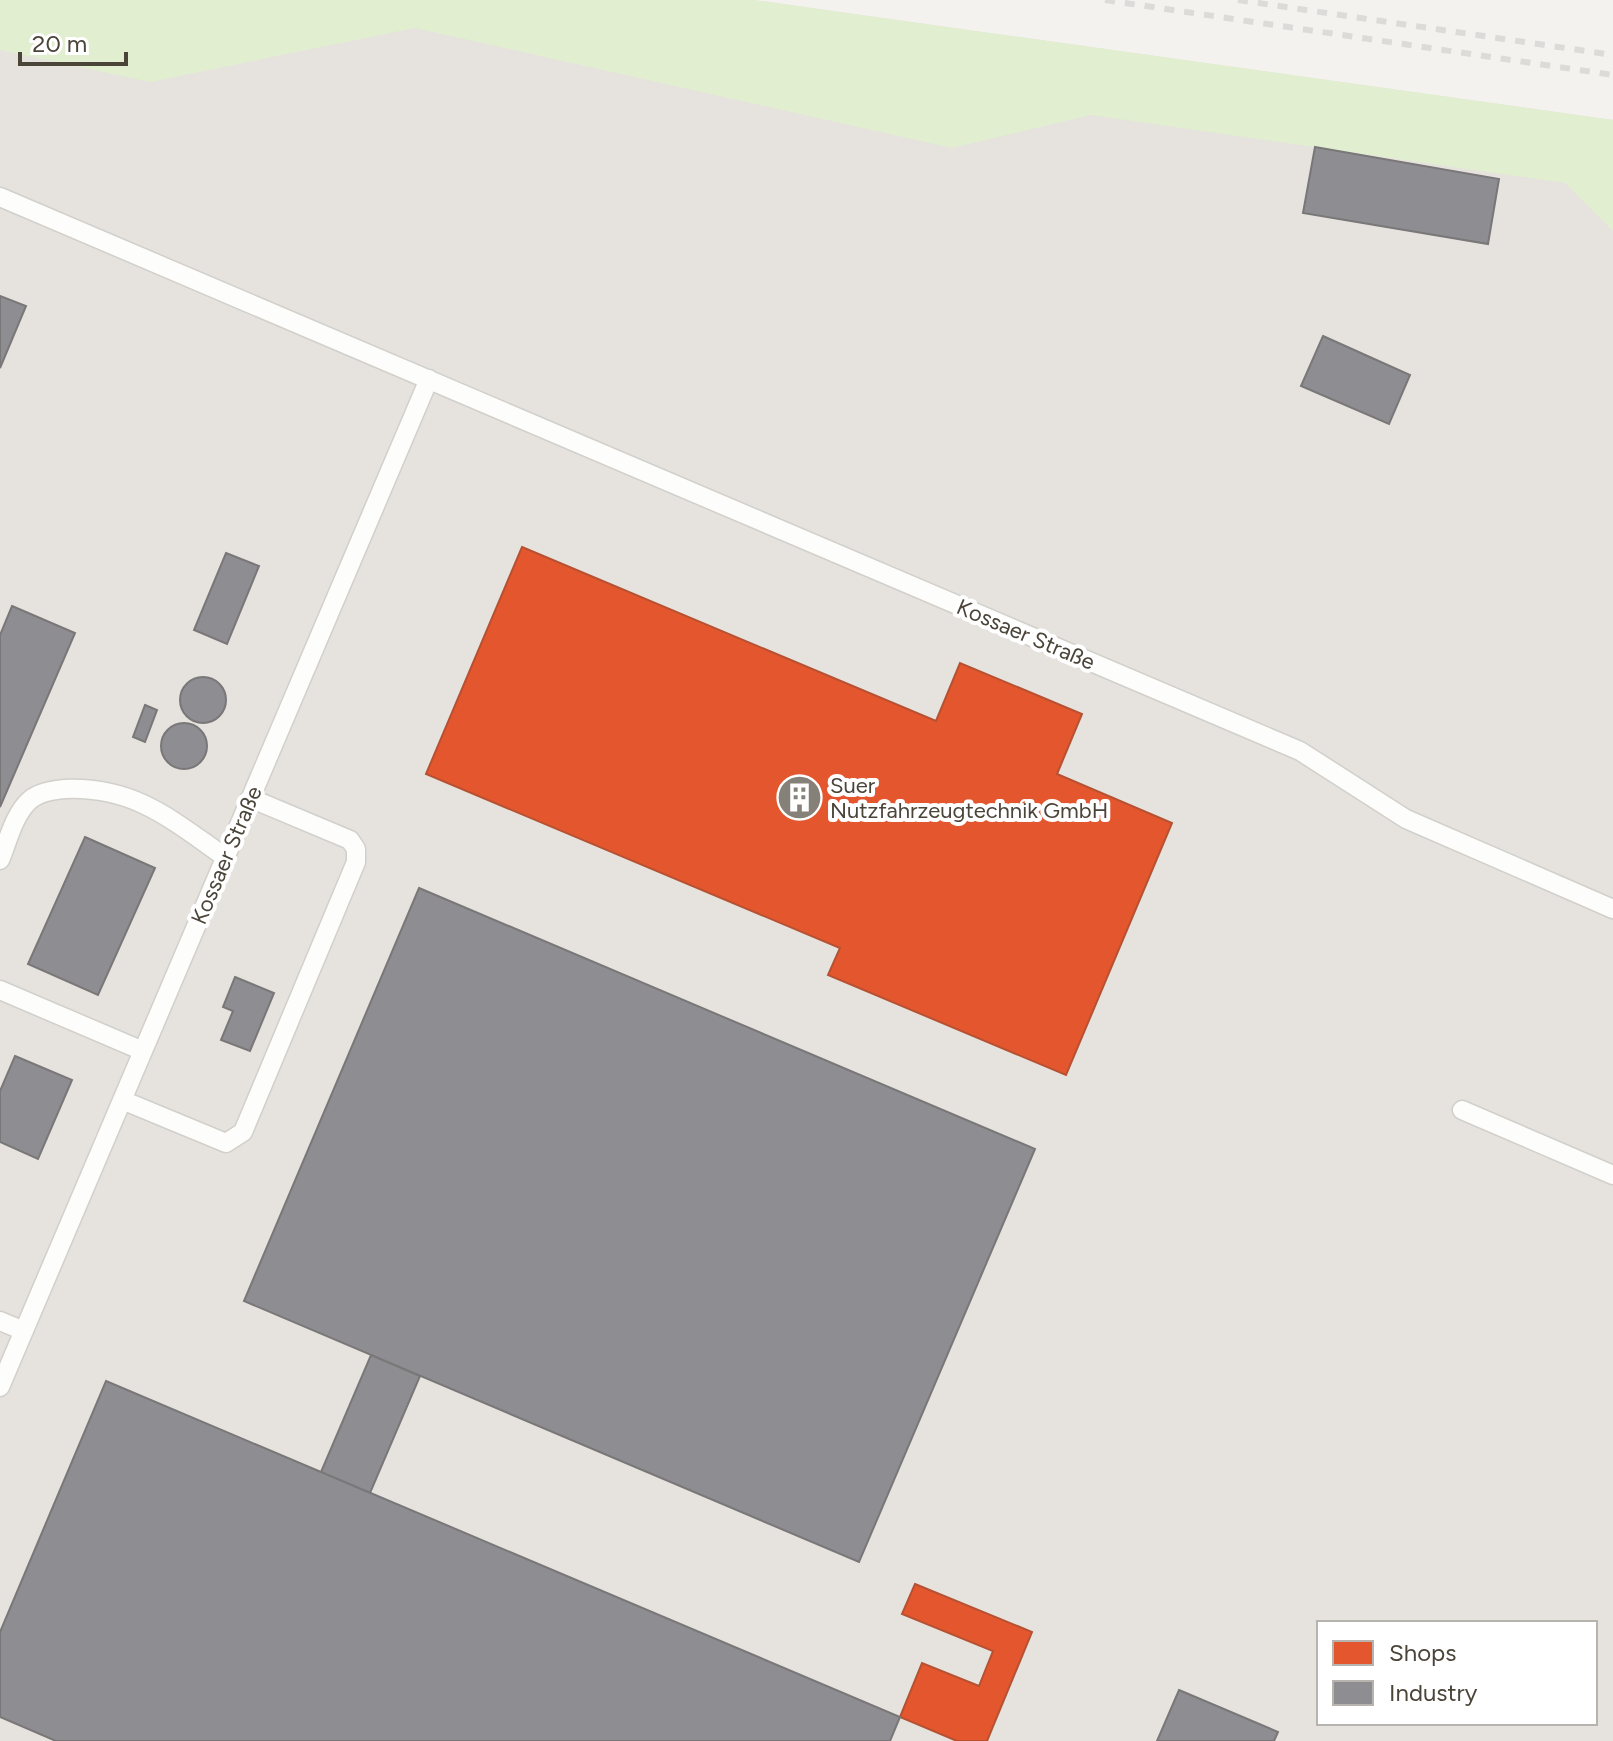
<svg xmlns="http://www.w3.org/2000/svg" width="1613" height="1741" viewBox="0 0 1613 1741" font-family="Figtree,sans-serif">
  <rect width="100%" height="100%" fill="#f4f2ee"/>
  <path fill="#e6e2de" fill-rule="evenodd" d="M0,0H754L1613,120V1741H0ZM1319,1623H1595V1723H1319Z"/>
  <path fill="#e1eecf" d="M0,0H754L1613,120V231L1565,183L1091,115L952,148L415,28L150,82L0,50Z"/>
  <path fill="#e4572e" stroke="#b65131" stroke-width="2" d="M522,547L936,721L960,663L1082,714L1057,774L1172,823L1066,1075L828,975L840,948L426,774Z
    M915,1584L1032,1632L987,1741H957L900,1717L922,1663L979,1686L993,1651L902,1614Z"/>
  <path fill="#8d8d92" stroke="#797777" stroke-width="2" d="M1315,147L1499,179L1488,244L1303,213Z
    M0,296L26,306L0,368Z
    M1323,336L1410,375L1389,424L1301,386Z
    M226,553L259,566L227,644L194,630Z
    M12,606L75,633L0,807V635Z
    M180 700a23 23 0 1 1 46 0a23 23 0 1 1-46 0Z
    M145,705L157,710L145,742L133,737Z
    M161 746a23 23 0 1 1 46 0a23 23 0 1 1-46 0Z
    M85,837L155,868L98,995L28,964Z
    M419,888L1035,1149L859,1562L244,1301Z
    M235,977L274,993L250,1051L221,1040L233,1011L223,1007Z
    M15,1056L72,1080L38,1159L0,1142V1091Z
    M371,1355L420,1376L370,1493L321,1472Z
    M106,1381L900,1717L890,1741H56L0,1717V1632Z
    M1179,1690L1278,1732L1274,1741H1157Z"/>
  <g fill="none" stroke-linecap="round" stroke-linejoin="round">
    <defs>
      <path id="service" d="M0,197L1300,751L1406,819L1613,909
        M0,860C8,841 14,814 30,800C39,792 53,790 65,789C134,786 172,820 225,857
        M0,990L143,1051
        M122,1100L226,1143L243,1132L356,862V849L350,840L250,798
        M1462,1110L1613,1175
        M0,1321L24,1331
        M0,1387L429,379"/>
    </defs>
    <use href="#service" stroke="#d2d0cb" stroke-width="21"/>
    <use href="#service" stroke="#fdfdfc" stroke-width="18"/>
    <path stroke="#dbdbda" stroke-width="6" stroke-dasharray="10 10" stroke-linecap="butt" d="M1105,0L1613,75
      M1238,0L1613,55"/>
  </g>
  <defs>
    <symbol id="building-disc" viewBox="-11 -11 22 22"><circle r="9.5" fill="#868178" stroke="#fff"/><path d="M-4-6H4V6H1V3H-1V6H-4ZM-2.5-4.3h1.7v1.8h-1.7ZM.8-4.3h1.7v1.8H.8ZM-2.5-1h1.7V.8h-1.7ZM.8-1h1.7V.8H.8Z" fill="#fff"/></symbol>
  </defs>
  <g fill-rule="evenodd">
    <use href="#building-disc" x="774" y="772" width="51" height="51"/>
  </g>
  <g text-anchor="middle" stroke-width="8" stroke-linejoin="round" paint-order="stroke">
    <g font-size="22" fill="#4b4439" stroke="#fff">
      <text transform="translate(1026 634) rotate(23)" y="8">Kossaer Straße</text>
      <text transform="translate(226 855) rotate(-67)" y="8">Kossaer Straße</text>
    </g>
    <g font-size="22" fill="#4b4439" stroke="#fff" text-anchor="start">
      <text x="830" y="793">Suer<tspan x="830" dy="25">Nutzfahrzeugtechnik GmbH</tspan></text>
    </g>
  </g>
  <rect x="1317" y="1621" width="280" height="104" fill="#ffffff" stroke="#b7b4b0" stroke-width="2"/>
  <rect x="1333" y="1641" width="40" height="24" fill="#e4572e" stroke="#b7b4b0" stroke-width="2"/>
  <text x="1389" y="1661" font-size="24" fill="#4b4439">Shops</text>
  <rect x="1333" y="1681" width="40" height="24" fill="#8d8d92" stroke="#b7b4b0" stroke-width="2"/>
  <text x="1389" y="1701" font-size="24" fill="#4b4439">Industry</text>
  <path d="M20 52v12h106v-12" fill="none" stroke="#4b4439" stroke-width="4"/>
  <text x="32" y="52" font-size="24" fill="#4b4439" stroke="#ffffff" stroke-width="6" paint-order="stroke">20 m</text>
</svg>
